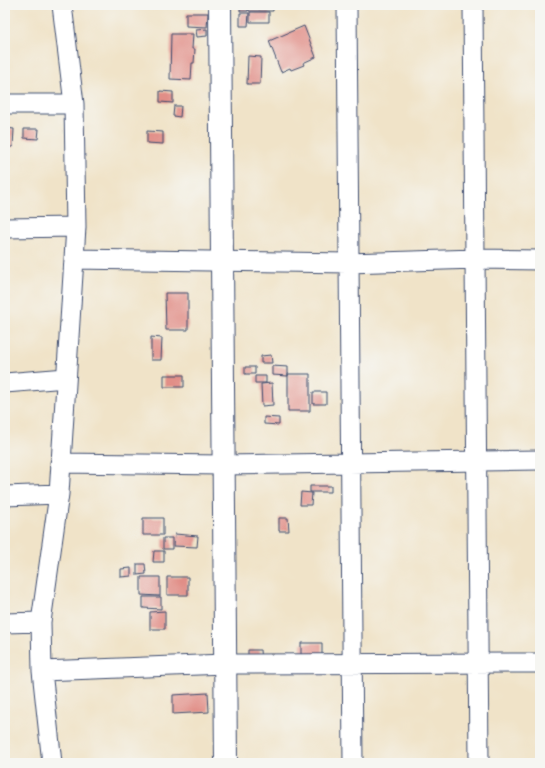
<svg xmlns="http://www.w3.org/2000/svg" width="545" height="768" viewBox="0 0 545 768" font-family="'Indie Flower',sans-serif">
  <rect width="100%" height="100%" fill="#f6f6f2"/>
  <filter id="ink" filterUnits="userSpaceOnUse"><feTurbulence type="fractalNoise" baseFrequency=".025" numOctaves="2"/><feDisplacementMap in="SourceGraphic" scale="8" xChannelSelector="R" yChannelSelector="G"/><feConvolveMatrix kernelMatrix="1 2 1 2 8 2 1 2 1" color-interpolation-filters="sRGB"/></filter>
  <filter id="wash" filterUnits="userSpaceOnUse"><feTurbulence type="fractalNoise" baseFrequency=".012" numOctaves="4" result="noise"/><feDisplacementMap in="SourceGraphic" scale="16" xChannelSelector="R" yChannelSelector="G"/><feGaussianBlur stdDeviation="0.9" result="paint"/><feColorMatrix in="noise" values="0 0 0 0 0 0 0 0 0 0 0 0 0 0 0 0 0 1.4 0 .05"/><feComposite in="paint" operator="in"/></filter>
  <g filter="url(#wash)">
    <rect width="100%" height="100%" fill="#f0e3c8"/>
    <g id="blocks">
      <path fill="#e18e87" d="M240,5H248V11H240Z
        M249,5H273V11H249Z
        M250,12H269V22H250Z
        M186,13H208L207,27L186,26Z
        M240,13H249L248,26H240Z
        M304,26L316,57L303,63L304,65L291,70L290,68L281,72L269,41Z
        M207,29V36L197,37L196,30Z
        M171,34H193L192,49H195L194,63H192L191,80L170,79Z
        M248,56L261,57L260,84H247Z
        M160,91L173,92V103L160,102Z
        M174,106H181L180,117L173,116Z
        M5,128L14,129L13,147H5Z
        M24,129H39L38,139L24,138Z
        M147,131L163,132V144L147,143Z
        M165,293H188V330H166Z
        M151,337L162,338L161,360H151Z
        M271,355L272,363H261V356Z
        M272,366L288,367V376L272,375Z
        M245,367H255V374H245Z
        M288,374H310V411H288Z
        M164,375H184V387H164Z
        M255,376H266V383H255Z
        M272,383L273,405L262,406L261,384Z
        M313,392H326V404H313Z
        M264,417L279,418V425L264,424Z
        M310,486H331V492H310Z
        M301,492L312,493L311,505H300Z
        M143,518H163V535H143Z
        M279,518H288L289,531H279Z
        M175,534L198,536L197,547L174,546Z
        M163,538H172V549H163Z
        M154,551H164V562H153Z
        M137,564H145L146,574L137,575Z
        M131,568V576L121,577V569Z
        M141,577H160V596L141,595Z
        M167,577H188V595H167Z
        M143,597H161V609L143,608Z
        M165,611V629H150V612Z
        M301,643H322V662H301Z
        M248,650H260L261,662L248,663Z
        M208,693L209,712L173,714V695Z"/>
    </g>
  </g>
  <g filter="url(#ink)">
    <use href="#blocks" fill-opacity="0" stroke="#3b4a6e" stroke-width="1"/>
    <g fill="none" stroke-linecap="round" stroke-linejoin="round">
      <defs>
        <path id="minor" d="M347,5L353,763
          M473,5L479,763
          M5,104H74
          M5,228L76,227
          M74,259L348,263L476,259L540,260
          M5,383L66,378
          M60,463L222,465L540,460
          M5,496L59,494
          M5,623L41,622
          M42,671L225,664L540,663
          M52,763L42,671L41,622L59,494L76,227L74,104L62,5"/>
        <path id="highway" d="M220,5L226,763"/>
      </defs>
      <use href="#minor" stroke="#3b4a6e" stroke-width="21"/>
      <use href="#highway" stroke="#3b4a6e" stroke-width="24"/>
      <use href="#minor" stroke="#fff" stroke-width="19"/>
      <use href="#highway" stroke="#fff" stroke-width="22"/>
    </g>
  </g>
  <rect width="545" height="768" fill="none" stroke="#f6f6f2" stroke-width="20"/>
</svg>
